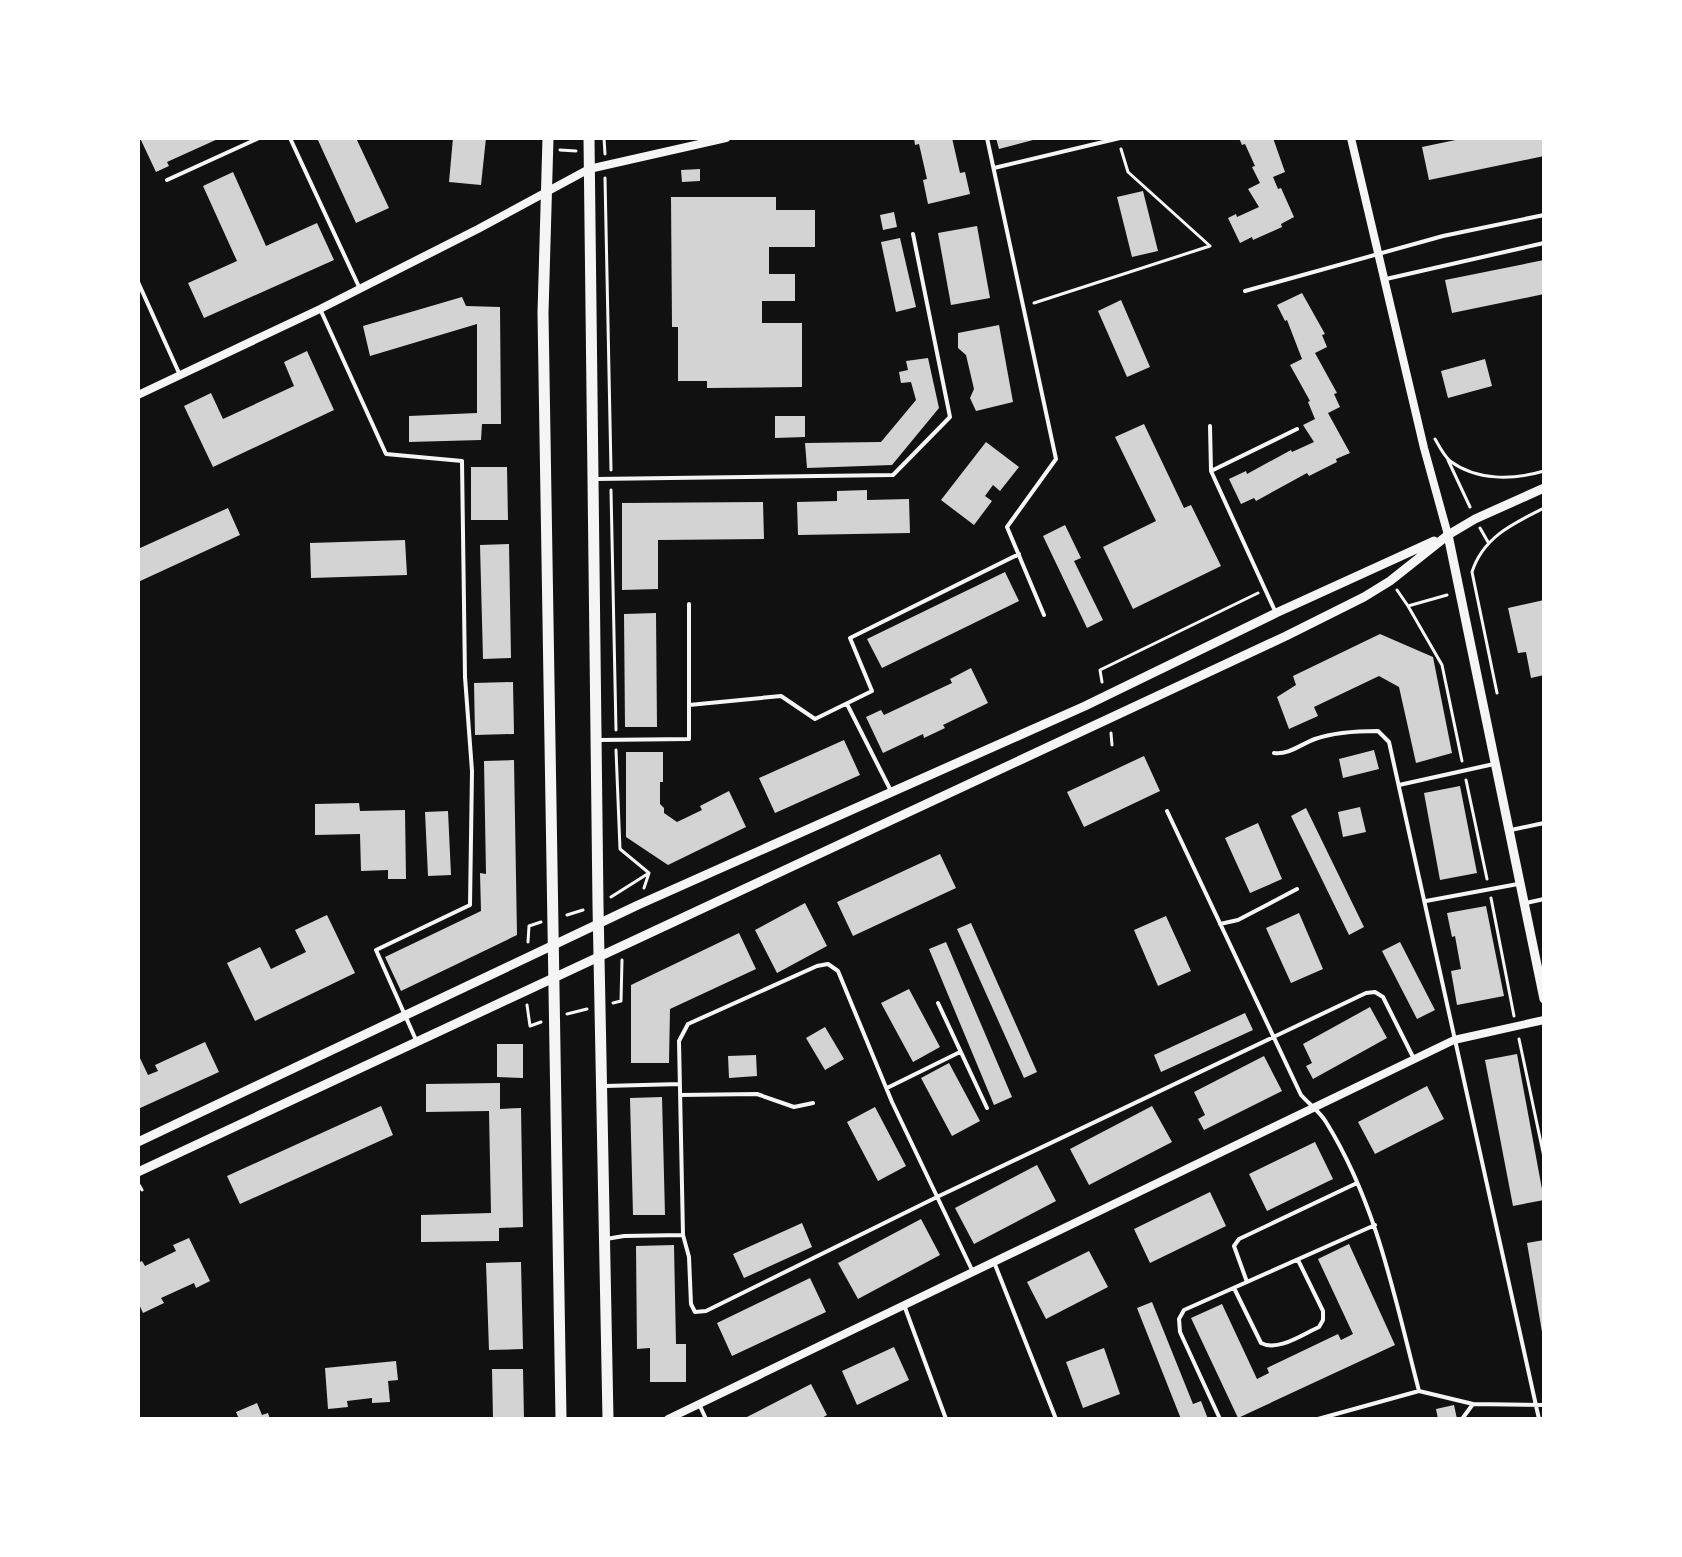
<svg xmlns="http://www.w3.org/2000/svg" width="1682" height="1557" viewBox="0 0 1682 1557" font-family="'DM Sans',sans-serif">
  <rect width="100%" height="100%" fill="#111"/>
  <path fill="#d3d3d3" d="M140,138H220L167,162L169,166L156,172Z
    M317,138H356L389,208L356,223Z
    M453,138H486L481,185L449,182Z
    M914,138H952L960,173L965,172L970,194L928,204L923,180L927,179L919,144L915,145Z
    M996,138H1037V139L999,149Z
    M1239,138H1273L1285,172L1273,177L1278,189L1281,188L1294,217L1281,224L1282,227L1253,240L1252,237L1240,243L1228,218L1236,214L1237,217L1259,207L1248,189L1260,183L1252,167L1255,166L1245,144L1242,145Z
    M1465,138H1544V156L1429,180L1422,147Z
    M700,169V181L682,182L681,170Z
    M233,172L266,246L317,223L334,260L204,318L188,283L237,261L203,186Z
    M1143,191L1158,251L1132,257L1117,197Z
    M671,197H776V210H815V247H769V274H795V301H762V323H802V387L707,388V381H678V327H672Z
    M894,212L897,227L883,230L880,215Z
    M977,226L990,298L951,305L938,233Z
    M900,238L916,307L896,312L881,242Z
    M1544,260V294L1452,313L1445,280Z
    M1302,293L1325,334L1322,335L1327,347L1315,353L1337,393L1334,394L1340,407L1328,413L1350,453L1336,459L1337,462L1309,476L1307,473L1256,501L1254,498L1241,504L1229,479L1246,471L1247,474L1291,450L1292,452L1314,442L1303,425L1315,419L1308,402L1310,401L1290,365L1302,359L1287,320L1285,321L1277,305Z
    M462,297L466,306L500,307L501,424H482L481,440L409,442V416L477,413V324L370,356L363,326Z
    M1121,300L1150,367L1127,377L1098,311Z
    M999,325L1013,402L976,411L970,398L974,389L966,355L958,348V333Z
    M307,351L334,410L213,467L184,406L211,393L223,419L294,386L284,362Z
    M928,358L939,408L892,465L807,468L805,443L881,442L916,400L911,382L901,383L899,372L908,370L906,361Z
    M1485,359L1492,386L1448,398L1441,371Z
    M775,416H805V437L775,438Z
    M1144,424L1184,508L1191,505L1221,566L1133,609L1103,547L1156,521L1115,437Z
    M986,442L1019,467L1000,491L993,485L985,496L992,501L974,525L941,500Z
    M471,467H507L508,520H471Z
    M867,490V500L909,499L910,533L798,535L797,502L837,501V491Z
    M763,502L764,539L658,540V589L622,590V503Z
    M228,508L240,535L138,582V549Z
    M1065,525L1081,558L1074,561L1103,620L1087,628L1043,536Z
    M405,540L407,575L311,578L310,543Z
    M509,544L511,658L483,659L480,545Z
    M1005,572L1019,601L882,668L867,639Z
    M1544,600V675L1531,678L1526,652L1518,653L1508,608Z
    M656,613L657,727H625L624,614Z
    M1380,634L1433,657L1452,753L1416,763L1399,687L1379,676L1314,707L1318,716L1289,729L1277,697L1296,685L1293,676Z
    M971,668L988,703L943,725L945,728L924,738L923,734L883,753L866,717L881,710L884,715L952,683L950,679Z
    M513,682L514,734L475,735L474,683Z
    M844,740L860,775L775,813L759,778Z
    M1374,750L1379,769L1343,778L1339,759Z
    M626,752H663V782H660V804L664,808V813L677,822L702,810L700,806L729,791L746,827L668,865L626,837Z
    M1144,756L1160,791L1084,827L1067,792Z
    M514,760L517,935L401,991L385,957L481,911L480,873L486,874L484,761Z
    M1460,786L1477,873L1440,880L1424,793Z
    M359,803L360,811L405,810L406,879H388V870L361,871L360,834L315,835V804Z
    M1360,807L1366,832L1343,837L1338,812Z
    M1306,808L1364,927L1349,935L1291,816Z
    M448,811L451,875L428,876L425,812Z
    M1258,823L1282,879L1250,893L1225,838Z
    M940,854L956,888L853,936L837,902Z
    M805,903L827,946L777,973L755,930Z
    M1486,906L1504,996L1457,1005L1451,971L1461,969L1455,936L1452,937L1447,913Z
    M1299,913L1323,969L1291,983L1266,928Z
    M327,915L355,973L255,1021L227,963L260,947L271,969L306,952L295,930Z
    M1166,916L1191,971L1158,986L1134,930Z
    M971,923L1037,1072L1024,1078L957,929Z
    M739,933L756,969L670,1009L669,1063H631V985Z
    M946,942L1012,1097L994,1105L929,949Z
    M1400,942L1435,1010L1417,1019L1382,951Z
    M909,989L940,1047L913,1062L881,1003Z
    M1370,1007L1387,1038L1313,1079L1306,1066L1312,1063L1303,1044Z
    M1245,1013L1253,1030L1161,1072L1154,1055Z
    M825,1027L844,1059L825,1070L806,1038Z
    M205,1042L219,1072L138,1109V1054L148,1075L158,1071L155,1065Z
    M497,1044H523V1078L497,1077Z
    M1517,1054L1544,1200L1513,1206L1485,1060Z
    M756,1055L757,1076L729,1078L728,1056Z
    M1264,1056L1282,1091L1204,1130L1198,1119L1205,1115L1194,1092Z
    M949,1063L980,1121L952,1136L921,1078Z
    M500,1083V1109L521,1108L523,1227L499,1228V1241L421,1242V1215L491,1213L489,1111L426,1112V1084Z
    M1427,1086L1444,1119L1375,1154L1358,1122Z
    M662,1097L665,1215H633L630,1098Z
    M381,1106L393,1135L240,1204L227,1176Z
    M1152,1106L1172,1142L1089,1185L1070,1149Z
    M875,1107L906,1166L878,1181L847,1122Z
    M1315,1142L1333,1179L1267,1211L1249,1174Z
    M1037,1165L1056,1201L974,1244L955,1208Z
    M1210,1192L1226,1226L1150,1263L1134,1229Z
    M921,1219L940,1255L858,1299L838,1263Z
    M802,1223L812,1247L744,1278L733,1254Z
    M189,1238L210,1281L196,1288L194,1283L161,1298L164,1303L143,1313L138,1302V1263L142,1261L145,1266L176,1251L173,1245Z
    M1544,1240V1332H1542L1527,1243Z
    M1349,1244L1395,1345L1238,1418L1191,1318L1222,1304L1257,1379L1269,1373L1267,1368L1338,1334L1341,1340L1353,1334L1318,1259Z
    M674,1245L676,1344H686V1382H650V1348L637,1349L636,1246Z
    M1089,1251L1108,1287L1046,1319L1027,1282Z
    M521,1262L523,1349L489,1350L486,1263Z
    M810,1278L826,1312L732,1356L717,1323Z
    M1152,1302L1193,1404L1201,1401L1208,1419H1181L1137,1308Z
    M894,1347L909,1380L857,1405L842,1371Z
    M1104,1348L1120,1394L1083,1408L1066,1362Z
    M396,1361L398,1380L388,1381L390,1402L372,1403V1398L347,1401L348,1407L328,1409L325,1368Z
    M492,1369H523L524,1419H493Z
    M811,1384L827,1415L820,1419H743Z
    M257,1403L262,1415L268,1413L270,1419H239L236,1412Z
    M1454,1405L1457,1419H1438L1436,1409Z"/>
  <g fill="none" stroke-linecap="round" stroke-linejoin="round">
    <path stroke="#f5f5f5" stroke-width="3" d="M604,138L605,154
      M560,150L576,151
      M605,178L611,470
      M1034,303L1210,246L1128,172L1121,149
      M1435,439C1439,446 1444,456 1450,461C1477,481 1513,480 1544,471
      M1448,460L1470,507
      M611,490L616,730
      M1480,528L1488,542
      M1397,590L1408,606L1447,595
      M1408,606L1442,665L1462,761
      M1102,682L1100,670L1258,593
      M1497,693L1472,572C1483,537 1514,523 1544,508
      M1111,733L1112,745
      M616,750L620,849L649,873L644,888
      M1466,780L1487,879
      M611,897L649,873
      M1491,898L1514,1016
      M567,915L583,910
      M528,942L529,926L541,922
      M613,1003L621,1001L622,960
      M527,1005L530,1026L541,1022
      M567,1014L587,1009
      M1519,1039L1544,1157
      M138,1183L142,1190"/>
    <path stroke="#f5f5f5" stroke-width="4" d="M290,138L360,289
      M987,138L1056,459L1007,527L1044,615
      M994,168L1120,138
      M167,180L259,138
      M1386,279L1544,243
      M138,282L179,373
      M1245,291L1443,236L1544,215
      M321,311L386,454L462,461L465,677L472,771L470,905L376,950L416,1040
      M1210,426L1211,471L1275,611
      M1211,471L1297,429
      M596,479L893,475L950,417L913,234
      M847,704L891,791
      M689,705L781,696L815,719L872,691L850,638L1019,554
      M600,740L689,739V604
      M1274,753C1289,755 1301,744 1315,739C1335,732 1357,731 1378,731L1389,742L1539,1419
      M1399,785L1494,764
      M1167,811L1301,1095C1309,1104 1320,1112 1326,1122C1377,1204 1395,1299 1419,1391L1473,1404L1544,1405
      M1511,830L1544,823
      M1426,901L1518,884
      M1526,903L1544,899
      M1220,924L1238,920L1297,889
      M938,1003L987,1108
      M605,1086L680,1084
      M887,1088L960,1052
      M680,1095L757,1094L794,1107L813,1103
      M606,1239L624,1236L683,1235
      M994,1262L1056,1419
      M972,1270L892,1102L838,971L828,964L817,966L688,1024L679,1041L683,1235L689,1257L691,1304L695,1312L706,1311L937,1197L1366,993L1375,992L1383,997L1413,1057
      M1247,1282L1234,1246L1239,1239L1357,1183
      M1234,1288L1261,1343C1278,1352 1303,1334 1319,1327L1323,1320V1311L1298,1260
      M904,1305L946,1419
      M699,1404L706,1419
      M1220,1419L1180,1332L1179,1319L1184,1310L1375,1225
      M1318,1419L1419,1391
      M1462,1419L1473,1404"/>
    <path stroke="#f5f5f5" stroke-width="8" d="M1351,138L1424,448L1448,535
      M138,395L320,309L478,229L589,169L726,138
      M668,1419L1454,1040L1544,1020"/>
    <path stroke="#f5f5f5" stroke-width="9" d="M1448,535L1544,999
      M138,1142L638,905L1085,706L1276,613L1434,541
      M138,1172L1286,636L1364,597L1390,581L1448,535L1475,519L1544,488"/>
    <path stroke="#f5f5f5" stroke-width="11" d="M548,138L543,313L561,1419
      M589,138L598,905L608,1419"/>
  </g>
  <rect width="1682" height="1557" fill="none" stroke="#ffffff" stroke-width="280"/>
</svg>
